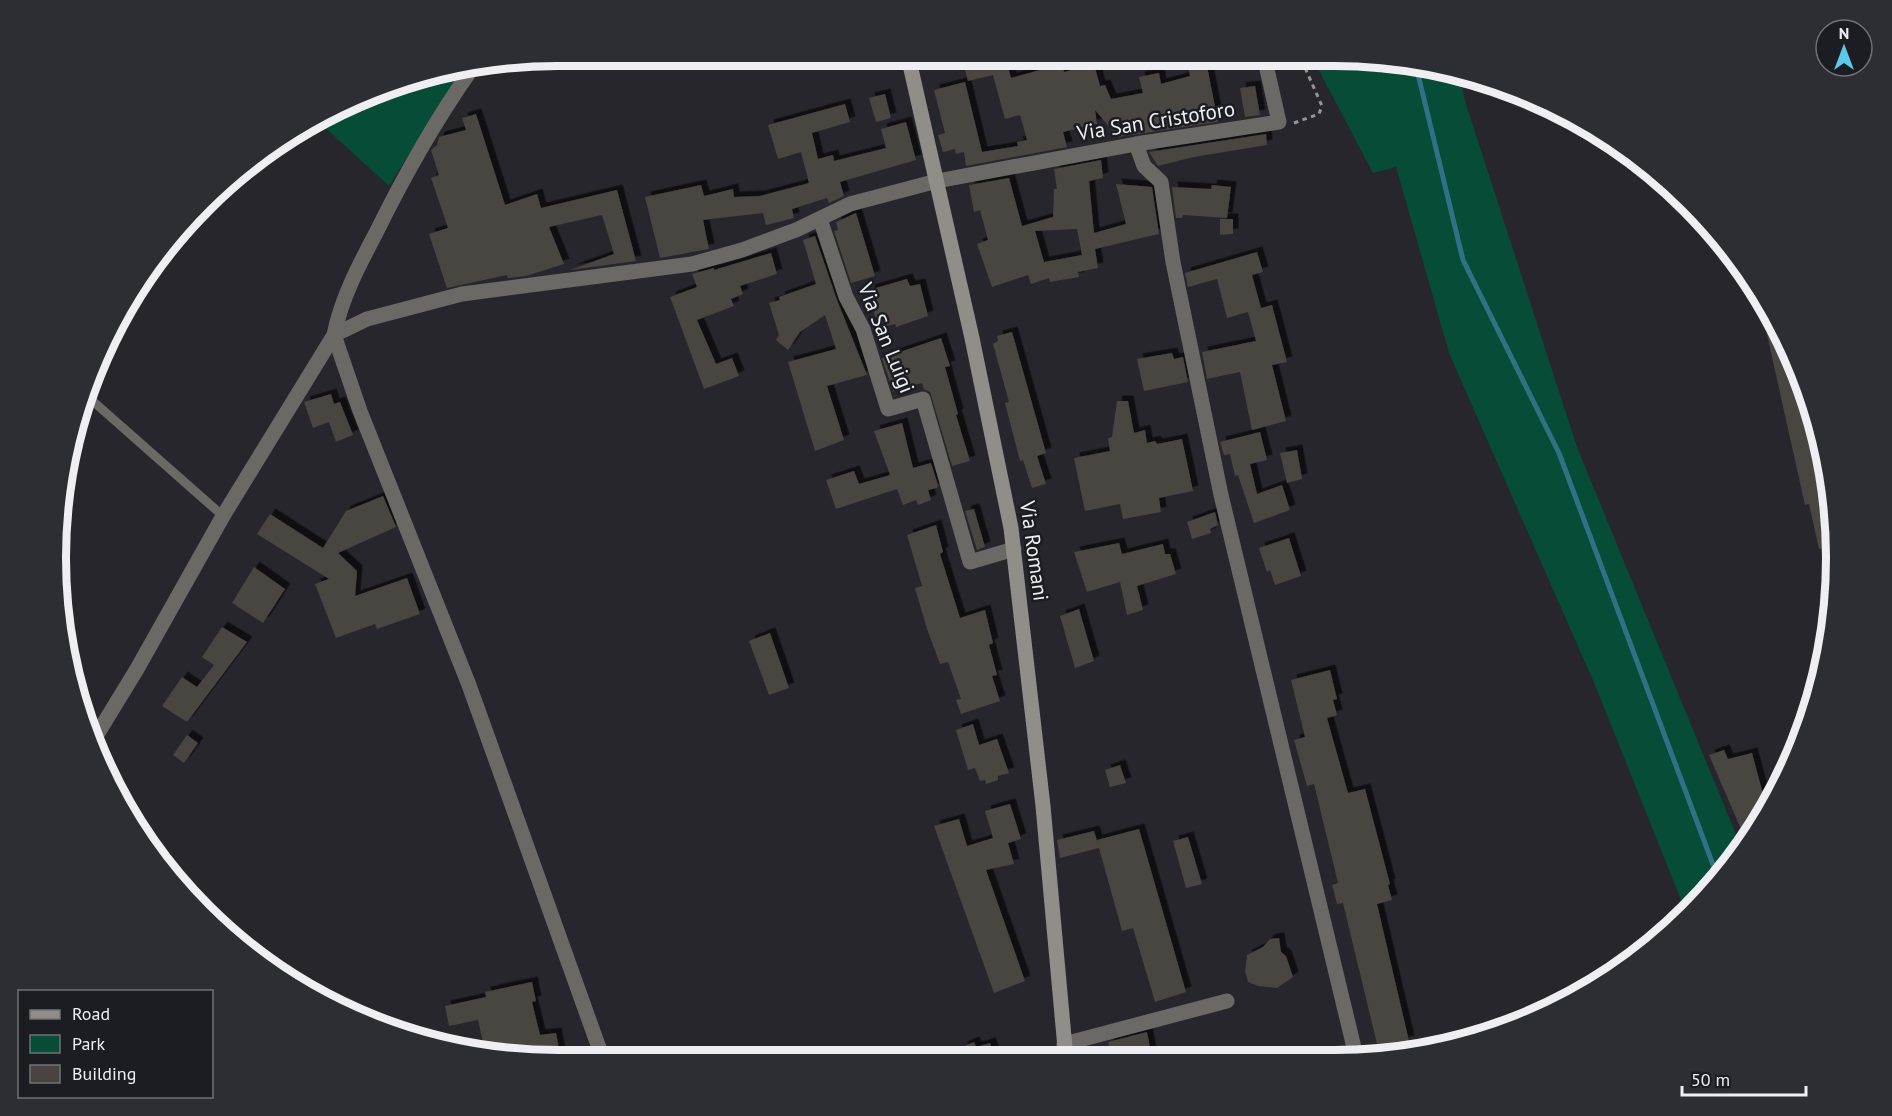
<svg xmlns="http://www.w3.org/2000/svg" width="1892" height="1116" viewBox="0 0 1892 1116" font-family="'PT Sans',sans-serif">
  <defs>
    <filter id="shadow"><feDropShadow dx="5.5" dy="-5.5" stdDeviation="0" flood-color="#0009"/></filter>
  </defs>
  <rect width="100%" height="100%" fill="#26262c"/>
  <path fill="#064c36" d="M1305,57H1367L1459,75L1466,104L1577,447L1742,849L1687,915L1595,685L1449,353L1396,167L1373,173L1315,63L1308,66Z
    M461,71L389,186L320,123L397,82Z"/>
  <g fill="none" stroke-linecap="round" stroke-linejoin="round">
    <path stroke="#307186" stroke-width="5" d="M1416,66L1463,260L1559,453L1718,878"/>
  </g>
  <path fill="#4a4441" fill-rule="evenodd" filter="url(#shadow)" d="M1005,56L1011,78L1040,70L1039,63L1053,60L1054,63L1062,61L1064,72L1094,64L1100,86L1105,85L1111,99L1143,93L1139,77L1159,73L1161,84L1190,76L1186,56H1205L1218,122L1118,137L1095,110L1097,124L1063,132L1067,147L966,166L964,152L956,154L955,149L943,152L938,135L945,133L934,90L965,82L982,152L1018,146L1017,142L1027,140L1020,115L1005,119L993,75L968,81L964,66Z
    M1255,86L1260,115L1245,117L1240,88Z
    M885,94L891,118L876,122L869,98Z
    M845,104L850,122L812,133L818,159L833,155L834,161L886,148L881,129L906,122L916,160L840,182L844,196L829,203L827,198L792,209L794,218L766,225L763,213L703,220L709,249L660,258L645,197L701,185L704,196L733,189L734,197L760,196L809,183L801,152L778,159L768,125Z
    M476,114L505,205L537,194L541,208L617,190L636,261L570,270L614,254L602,215L549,227L564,264L526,276L508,278L507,275L447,288L429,234L448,228L431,178L439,175L431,150L437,145L439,137L466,130L462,118Z
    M1266,134L1267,145L1194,157L1158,166L1149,152Z
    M1101,160L1103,178L1089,181L1094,233L1126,224L1116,184L1152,187L1159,234L1095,249L1098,268L1078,272L1079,277L1050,282L1049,278L1031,284L1028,275L992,287L977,244L988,240L980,210L974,212L969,185L1009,178L1022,226L1053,217L1054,189H1057L1054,169ZM1077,229L1082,255L1044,262L1035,231Z
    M1212,185L1231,187L1227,218L1183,215L1182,218H1176L1172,187L1211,189Z
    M856,213L875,276L851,283L834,231L838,230L836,222Z
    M1220,219H1233V234L1220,235Z
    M815,236L837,300L867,375L827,386L844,440L815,451L788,362L836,349L825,315L800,332L788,350L776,340L779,335L769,303L780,300L779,297L816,284L803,240Z
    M1257,252L1263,272L1252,275L1261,308L1272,305L1287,362L1272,365L1286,421L1252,430L1240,372L1207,379L1202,352L1256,341L1248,312L1227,318L1217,279L1188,287L1185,273Z
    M771,253L777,274L740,286L743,294L731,299L734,306L697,320L716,364L732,358L739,376L704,389L670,297L697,287L692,274L714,268V270Z
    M907,279L910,286L920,284L928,316L896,327L895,324L882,327L879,317H875L869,290Z
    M1764,301L1793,357L1832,510L1835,544L1819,549L1809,504L1805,505L1760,303Z
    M1012,332L1046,453L1037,456L1046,484L1032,488L1023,460L1020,461L1005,403L1009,402L993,344L998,341L997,336Z
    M941,338L950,366L945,367L958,414L956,415L970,461L952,466L930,392L924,389L922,383L893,391L882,358Z
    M1172,353L1174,359L1183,357L1188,382L1144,391L1137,359Z
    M331,394L334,404L340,402L353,435L336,442L329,422L313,428L304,402Z
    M1117,401H1128L1134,433L1145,430L1147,443L1155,441L1157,444L1182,439L1193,491L1159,498L1161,512L1123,519L1120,504L1085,511L1074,458L1110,451L1108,438L1112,437Z
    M902,423L913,468L931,463L938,485L937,488L928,490L931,500L918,505L916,500L903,505L897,489L836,509L826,480L854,471L859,484L890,475L874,431Z
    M1260,432L1267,460L1250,464L1257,494L1282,485L1290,510L1254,523L1238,475L1235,476L1230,454L1224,455L1220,442Z
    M1297,450L1302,479L1287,483L1280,453Z
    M383,496L396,527L338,553L357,571L355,596L407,578L420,614L377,629L375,624L336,638L315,584L329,579L257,534L270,514L323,548L346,511Z
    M974,509L985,547L977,550L965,511Z
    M1215,512L1218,525L1210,529L1211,533L1192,539L1187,522Z
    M936,525L943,552L940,554L960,618L985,610L993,643L989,645L997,675L992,676L1000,701L961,714L956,700L961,699L948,662L940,664L927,629L915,588L922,586L907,535Z
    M1289,538L1301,576L1275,585L1270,570L1267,572L1259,548Z
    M1119,543L1122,554L1163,544L1165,554H1170L1176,574L1137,586L1143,610L1127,615L1120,582L1087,592L1074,552Z
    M254,567L285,589L263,623L232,603Z
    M1079,609L1094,661L1075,668L1060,616Z
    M222,627L247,642L187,722L162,706L182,677L197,687L214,665L202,657Z
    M770,633L789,688L769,695L749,641Z
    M1330,670L1337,699L1333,700L1337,715L1327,718L1348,793L1365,789L1390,884L1388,885L1392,900L1377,904L1409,1041L1378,1048L1343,903L1337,904L1332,885L1338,883L1314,784L1307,786L1294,740L1305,737L1291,680Z
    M973,724L979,745L997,739L1009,773L998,776V780L986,784L985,780L980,781L975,768L968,770L956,730Z
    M187,735L198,743L184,763L173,755Z
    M1724,750L1728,759L1752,753L1767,809L1747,843L1709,755Z
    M1120,765L1126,783L1110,787L1105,770Z
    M1010,804L1021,839L1008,843L1014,864L986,870L1025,981L994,993L934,826L959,819L967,846L993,838L985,811Z
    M1139,829L1186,992L1155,1002L1133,928L1122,931L1099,848L1060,858L1057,840L1094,831L1098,844L1097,840Z
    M1188,837L1202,884L1186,888L1173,841Z
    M1279,938L1281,952L1286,956L1293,977L1277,988L1258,986L1248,982L1245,971L1247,955L1263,947L1270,939Z
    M532,982L536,1001L532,1002L540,1035L556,1033L561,1059H525L485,1052L478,1020L449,1026L445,1006L486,997L485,992Z
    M1147,1032L1152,1059H1112L1108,1042Z
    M974,1042L976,1047L990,1043L996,1059H947L946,1057L963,1051L962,1047Z"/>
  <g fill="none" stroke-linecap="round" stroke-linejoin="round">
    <path stroke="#949499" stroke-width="3" stroke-dasharray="4.5 4.5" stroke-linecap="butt" d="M1294,123L1319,114L1322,106L1306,70L1307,57"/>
    <path stroke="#6b6966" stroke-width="9" d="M87,396L223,516"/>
    <path stroke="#6b6966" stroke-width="15" d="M1136,144L1144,166L1161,182L1173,262L1221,495L1356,1056
      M820,219L846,297L863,329L888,409L923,399L970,562L1014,549
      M334,335L367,319L462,294L692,264L742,250L796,230L850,204L937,181L1136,144L1279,122L1264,56
      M334,335L360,411L469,685L603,1059
      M93,741L137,669L223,516L334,335C341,299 359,265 376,233C404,176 435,121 471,70
      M1064,1044L1227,1001"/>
    <path stroke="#918e8a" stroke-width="15" d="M908,56L972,338L1011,528L1043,806L1066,1059"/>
  </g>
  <g text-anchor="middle" stroke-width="5" stroke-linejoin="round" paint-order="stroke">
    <g font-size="21" fill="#efeff3" stroke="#1c1d22">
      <text transform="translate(1156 121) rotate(-9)" y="7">Via San Cristoforo</text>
      <text transform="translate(886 338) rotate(68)" y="7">Via San Luigi</text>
      <text transform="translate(1034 551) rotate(82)" y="7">Via Romani</text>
    </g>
  </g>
  <path d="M0 0H1892V1116H0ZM558 66H1334A492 492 0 0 1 1826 558V558A492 492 0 0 1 1334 1050H558A492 492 0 0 1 66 558V558A492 492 0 0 1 558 66Z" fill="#2d2e33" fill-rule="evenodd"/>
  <path fill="none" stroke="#efeff3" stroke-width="8" d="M558 66H1334A492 492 0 0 1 1826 558V558A492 492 0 0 1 1334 1050H558A492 492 0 0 1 66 558V558A492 492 0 0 1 558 66Z"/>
  <rect x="18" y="990" width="195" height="108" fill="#1c1d22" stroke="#707176" stroke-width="1.5"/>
  <rect x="30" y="1010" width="30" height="9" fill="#918e8a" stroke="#707176" stroke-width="1.5"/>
  <text x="72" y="1020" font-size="18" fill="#efeff3">Road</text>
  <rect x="30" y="1035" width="30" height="18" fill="#064c36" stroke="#707176" stroke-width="1.5"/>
  <text x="72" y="1050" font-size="18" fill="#efeff3">Park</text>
  <rect x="30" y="1065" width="30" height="18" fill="#4a4441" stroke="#707176" stroke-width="1.5"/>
  <text x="72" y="1080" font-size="18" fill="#efeff3">Building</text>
  <g transform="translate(1844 48)"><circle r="28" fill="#1c1d22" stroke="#707176" stroke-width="1.5"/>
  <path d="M0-4.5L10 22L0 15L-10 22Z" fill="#5cc7e8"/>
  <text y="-9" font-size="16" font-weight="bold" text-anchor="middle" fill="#efeff3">N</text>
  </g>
  <path d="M1682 1086v9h124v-9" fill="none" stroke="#efeff3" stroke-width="3"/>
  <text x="1691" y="1086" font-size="18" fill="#efeff3" stroke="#1c1d22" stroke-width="4.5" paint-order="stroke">50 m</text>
</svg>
